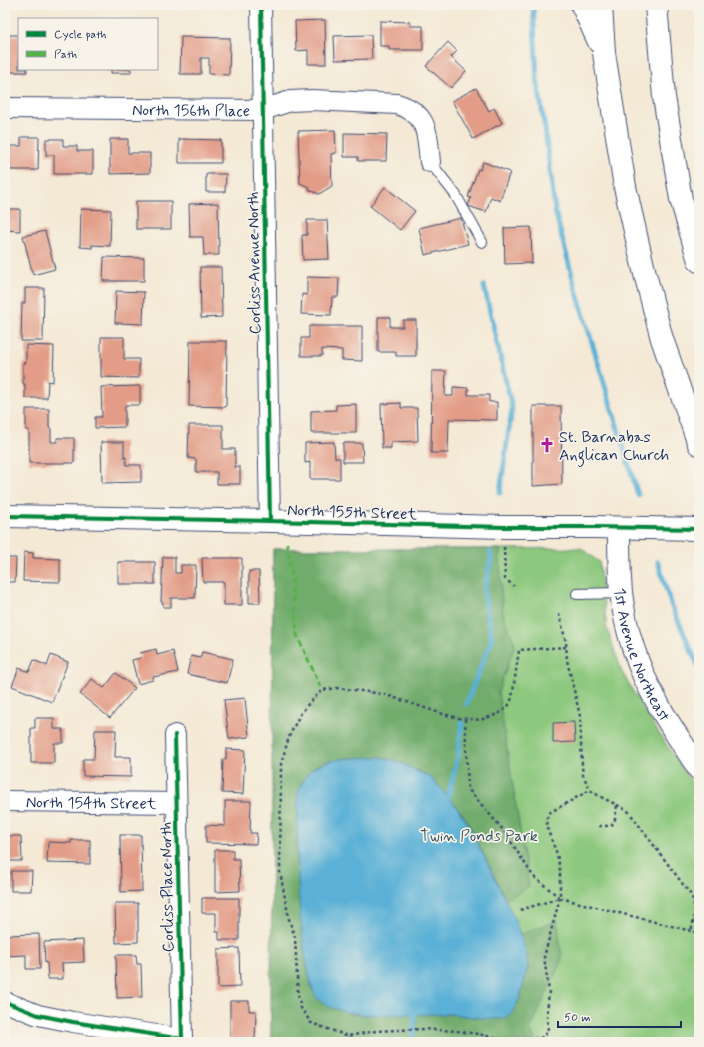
<svg xmlns="http://www.w3.org/2000/svg" width="704" height="1047" viewBox="0 0 704 1047" font-family="Mynerve,sans-serif">
  <rect width="100%" height="100%" fill="#f7f3e8"/>
  <filter id="ink" filterUnits="userSpaceOnUse"><feTurbulence type="fractalNoise" baseFrequency=".025" numOctaves="2"/><feDisplacementMap in="SourceGraphic" scale="8" xChannelSelector="R" yChannelSelector="G"/><feConvolveMatrix kernelMatrix="1 2 1 2 8 2 1 2 1" color-interpolation-filters="sRGB"/></filter>
  <filter id="wash" filterUnits="userSpaceOnUse"><feTurbulence type="fractalNoise" baseFrequency=".012" numOctaves="4" result="noise"/><feDisplacementMap in="SourceGraphic" scale="16" xChannelSelector="R" yChannelSelector="G"/><feGaussianBlur stdDeviation="0.9" result="paint"/><feColorMatrix in="noise" values="0 0 0 0 0 0 0 0 0 0 0 0 0 0 0 0 0 1.4 0 .05"/><feComposite in="paint" operator="in"/></filter>
  <g filter="url(#wash)">
    <rect width="100%" height="100%" fill="#f4e9d5"/>
    <path fill="#8cc87d" stroke="#547c6e" d="M581,548L599,562L607,629L622,672L643,709L699,794V1042H271L273,549H500Z"/>
    <path fill="#71ac6c" stroke="#466e65" d="M273,549H500L501,586L503,614L515,644L498,692L529,886L506,900L467,820L453,802L430,777L397,761L380,757L346,758L326,762L314,767L298,793L296,852L303,942L306,962L312,989L317,997L327,1005L341,1010L351,1014L365,1015L452,1014L481,1018L519,1000C528,971 530,964 520,935L557,920L562,959L531,1028L535,1042H271Z"/>
    <path fill="#5ab0d6" stroke="#3a709a" d="M380,757L396,761L430,777L453,802L466,820L513,915L527,953L528,967L519,1000L512,1013L508,1016L502,1019L481,1018L452,1014L365,1015C349,1013 329,1010 317,998C312,992 311,982 309,975C298,924 296,866 298,814C298,807 297,799 298,793C300,787 304,778 308,773C322,756 360,758 380,757Z"/>
    <g fill="none" stroke-linecap="round" stroke-linejoin="round">
      <path stroke="#5ab0d6" stroke-width="5" d="M533,5L537,79L545,128L555,211L574,283L638,495
        M484,286L512,408L500,493
        M658,562L671,604L699,668
        M466,704L492,639L484,592L491,558L490,552
        M447,802L458,756L462,722
        M413,1042L415,1008"/>
    </g>
    <g id="blocks">
      <path fill="#e29c87" d="M325,20L326,64H308V50L296,51L295,21Z
        M380,21L410,22V26H423V50H389V46H380Z
        M5,35H19V69H27V72H5Z
        M371,35L372,59L335,60L334,36Z
        M181,37L230,38L229,75L209,74V58H201V74H180Z
        M448,42L457,51L451,57L466,71L451,88L426,66Z
        M111,69H131V73H111Z
        M476,88L489,111L494,108L502,123L473,139L452,101Z
        M335,130L336,153L331,154L332,186L319,194L309,190V187L300,183L298,131Z
        M344,133L387,134L386,161H358V157H344Z
        M21,137H39L38,170H5V146H21Z
        M46,139H63V146H77V151H93V174H54V155H46Z
        M110,139H128V153H150V173L110,174Z
        M179,139L221,140V163H179Z
        M483,162L510,172L500,201L491,197L486,212L468,206L471,198L468,197L478,169L480,170Z
        M206,174H226L225,192H206Z
        M385,187L415,211L400,230L370,206Z
        M136,201H171V229H136Z
        M218,203L219,255H204L203,237H190L189,204Z
        M5,209H20V231L6,230V235H5Z
        M81,209L111,210L110,246L92,245V248L80,247Z
        M461,218L468,244L425,255L419,228Z
        M307,220H327L329,259L303,260L302,235H307Z
        M531,227L532,263L505,264L504,228Z
        M45,231L55,269L33,275L23,236Z
        M104,257L144,258V281H103Z
        M200,267H221L222,317L201,318Z
        M307,277L339,278L338,297H332L331,315L301,314L302,294L307,295Z
        M25,288H44L43,341H21L22,303H25Z
        M116,291L144,292L143,324L115,323Z
        M378,317H390V327H403V320H416V356H396V352H378Z
        M309,326H362V361L342,360V350L322,349V356H301V338H309Z
        M101,337H124V359H139V378L101,377Z
        M190,341H227L226,407L189,406Z
        M26,345L54,346L53,382L48,381L47,398H25V384H23V363H26Z
        M432,371H446L445,396H453V387L468,388V395H489V402H497V420L449,419L448,453H431Z
        M140,386V405H125V427L95,428V417H102L101,387Z
        M401,403V408H417L418,441L391,442V448H382L381,404Z
        M356,404V433H311V411L336,410V405Z
        M533,406H561L562,484L533,486Z
        M26,409H49V428H51V442H57V438H74V463H29V430H26Z
        M189,425H223V449H235V467H240V484H217V472H196V459L188,458Z
        M101,442H124V458L126,457V465H141V482L102,483Z
        M334,442L335,458H340V479H310V462L305,463V443Z
        M343,443H362L363,462H343Z
        M24,552L33,553V558L60,559V582L23,581Z
        M163,557H175V573H181V565H196L195,598H171V607H163V602H161Z
        M5,558H16L15,582H5Z
        M202,558H242V605H224V582H203Z
        M118,562H155V584H118Z
        M249,571H259L260,603H249Z
        M156,649L157,655L173,651L178,672L153,677V680L138,684L132,660L141,658L140,653Z
        M202,652L233,659L227,683L187,674L191,656L200,658Z
        M51,655L68,662L52,702L12,686L19,668L29,672L34,660L47,666Z
        M116,673L135,688L110,718L80,694L92,679L104,688Z
        M245,698L249,737L229,739L224,700Z
        M35,718H54V729H63V743H54V763H31V728H35Z
        M574,722L575,742L553,743V723Z
        M95,730H116L115,757H131V777L83,776V759H94Z
        M226,749L245,750L243,794L222,793L223,759H226Z
        M225,801H251L250,833H257L256,844L206,843V825L225,826Z
        M120,835H141L142,891L121,892Z
        M5,836H21L22,861H5Z
        M71,840H90V864L47,863L48,842L71,843Z
        M215,850H233V859H239L240,891L215,892Z
        M11,871H32L31,891H11Z
        M202,898H239V940H219V932H216V913H202Z
        M115,903H138V942L116,943Z
        M39,934L40,969H26V955L5,956V935Z
        M83,940L84,962L62,963L63,979H48L47,963H45L44,942Z
        M239,948L240,987L218,988V949Z
        M116,955H136L137,964H141L142,997L117,998Z
        M230,1001H249V1011H256L255,1042H230Z"/>
    </g>
  </g>
  <g filter="url(#ink)">
    <use href="#blocks" fill-opacity="0" stroke="#3c4b70" stroke-width="1"/>
    <g fill="none" stroke-linecap="round" stroke-linejoin="round">
      <defs>
        <path id="service" d="M430,162L455,194L482,242
          M577,594L621,593"/>
        <g id="minor">
          <path d="M261,5L270,521"/>
          <path id="s1" d="M5,108L263,110L290,101L312,100L397,104C429,114 427,134 430,162"/>
          <path id="s2" d="M5,801L176,803"/>
          <path d="M5,1002L38,1015L73,1022L182,1039L175,735"/>
        </g>
        <g id="tertiary">
          <path d="M5,516L270,521L503,527H594L699,529"/>
          <path id="s3" d="M619,528C619,549 619,570 621,592C625,629 638,669 657,702C669,725 685,747 699,769"/>
        </g>
        <path id="motorway" d="M582,5L599,42
          M601,5L604,53L625,187L643,266L662,339L699,444
          M656,5L664,97L681,199L699,261"/>
      </defs>
      <use href="#service" stroke="#3c4b70" stroke-width="12"/>
      <use href="#minor" stroke="#3c4b70" stroke-width="22"/>
      <use href="#tertiary" stroke="#3c4b70" stroke-width="24"/>
      <use href="#motorway" stroke="#3c4b70" stroke-width="24"/>
      <path stroke="#3c4b70" stroke-width="2.5" stroke-dasharray="3 3" stroke-linecap="butt" d="M504,547L505,579L514,586
        M559,614L566,642L567,660L580,716L582,766L583,775L590,790
        M566,647L519,650L512,698L508,707L498,714L480,720L459,718L443,714L383,694L339,688L322,690L309,703L299,716L289,737L281,764L280,872L289,919L295,937L298,995L301,1008L311,1023L348,1036L376,1031L421,1029L456,1031L478,1034L506,1040L540,1038L545,1036L548,1028L547,1014L549,991L544,957L560,898V870L557,854L547,828V818L549,813L590,790C602,799 616,803 629,812L691,895C697,908 694,919 691,931
        M465,719L468,789L504,831L533,876L560,898
        M599,826H606L612,825L615,819L617,805
        M520,910L560,898L699,933
        M346,1042L348,1036"/>
      <use href="#service" stroke="#fff" stroke-width="10"/>
      <use href="#minor" stroke="#fff" stroke-width="20"/>
      <use href="#tertiary" stroke="#fff" stroke-width="22"/>
      <use href="#motorway" stroke="#fff" stroke-width="22"/>
      <path stroke="#55b248" stroke-width="3" stroke-dasharray="6 3" stroke-linecap="butt" d="M287,543L291,570L297,635L322,690"/>
      <defs>
        <path id="cycleway" d="M261,5L270,521
          M5,516L270,521L503,527H594L699,529
          M5,1002L38,1015L73,1022L182,1039L175,735"/>
      </defs>
      <use href="#cycleway" stroke="#f7f3e8" stroke-width="6"/>
      <use href="#cycleway" stroke="#00873e" stroke-width="4"/>
    </g>
  </g>
  <defs>
    <symbol id="church-bare" viewBox="-9 -9 18 18"><path d="M-1.2-6h2.4v3.5h3.3v2.4h-3.3V6h-2.4V-.1h-3.3v-2.4h3.3Z" fill="#b5179e" stroke="#f7f3e8" stroke-width="2.5" paint-order="stroke"/></symbol>
  </defs>
  <g fill-rule="evenodd">
    <use href="#church-bare" x="536" y="434" width="22" height="22"/>
  </g>
  <g text-anchor="middle" stroke-width="3.5" stroke-linejoin="round" paint-order="stroke">
    <g font-size="16" fill="#1b2f5e" stroke="#f7f3e8">
      <text dy="6" stroke="none"><textPath href="#s1" startOffset="186">North 156th Place</textPath></text>
      <text transform="translate(253 263) rotate(-91)" y="6">Corliss Avenue North</text>
      <text transform="translate(352 511) rotate(2)" y="6">North 155th Street</text>
      <text dy="6" stroke="none"><textPath href="#s3" startOffset="130">1st Avenue Northeast</textPath></text>
      <text dy="6" stroke="none"><textPath href="#s2" startOffset="86">North 154th Street</textPath></text>
      <text transform="translate(166 887) rotate(-91)" y="6">Corliss Place North</text>
    </g>
    <g font-size="16" fill="#1b2f5e" stroke="#f7f3e8" text-anchor="start">
      <text x="559" y="442">St. Barnabas<tspan x="559" dy="18">Anglican Church</tspan></text>
    </g>
    <g font-size="16" fill="#375566" stroke="#f7f3e8">
      <text x="479" y="841">Twin Ponds Park</text>
    </g>
  </g>
  <rect width="704" height="1047" fill="none" stroke="#f7f3e8" stroke-width="20"/>
  <rect x="18" y="18" width="140" height="52" fill="#f7f3e8" stroke="#9fa5b1"/>
  <rect x="26" y="31" width="20" height="6" fill="#00873e" stroke="#9fa5b1"/>
  <text x="54" y="38" font-size="12" fill="#1b2f5e">Cycle path</text>
  <rect x="26" y="51" width="20" height="6" fill="#55b248" stroke="#9fa5b1"/>
  <text x="54" y="58" font-size="12" fill="#1b2f5e">Path</text>
  <path d="M558 1021v6h123v-6" fill="none" stroke="#1b2f5e" stroke-width="2"/>
  <text x="564" y="1021" font-size="12" fill="#1b2f5e" stroke="#f7f3e8" stroke-width="3" paint-order="stroke">50 m</text>
</svg>
